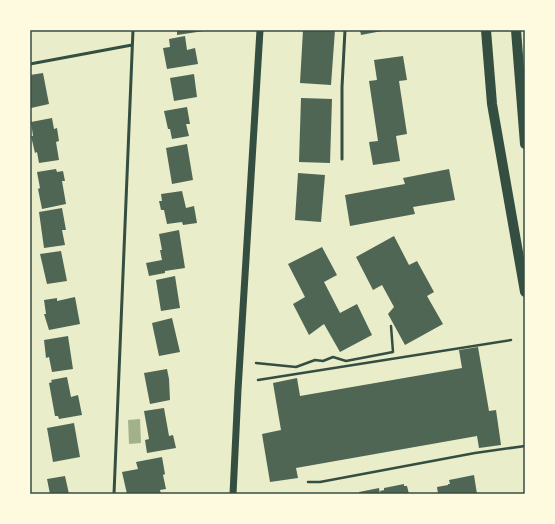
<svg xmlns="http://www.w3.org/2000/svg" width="555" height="524" viewBox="0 0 555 524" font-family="'Golos Text',sans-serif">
  <rect width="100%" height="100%" fill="#e9edc9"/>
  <path fill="#a3b18a" d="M140,419L141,443L129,444L128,420Z"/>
  <path fill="#4f6655" d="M177,30H204V31L177,35Z
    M303,30H335L331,85L300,83Z
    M360,30H382V31L361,35Z
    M185,36L187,50L195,48L198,64L167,69L163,48L170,47L169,39Z
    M403,56L407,80L399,81L407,134L396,136L400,161L373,165L369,142L378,141L369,81L377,80L374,60Z
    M43,73L49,104L31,108L30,75Z
    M194,74L197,97L174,101L170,78Z
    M301,98L332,99L330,163L299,162Z
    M187,107L190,124H186L189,136L172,139L170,129H168L164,111Z
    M52,118L54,129L57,128L59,141L56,142L59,160L39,163L37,152L35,153L31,136H33L31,122Z
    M187,144L193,180L172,184L166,148Z
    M56,169L57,172L63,171L65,181H62L66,204L42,209L38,189L40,188L37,172Z
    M449,169L455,200L413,207L415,214L350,226L345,195L405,184L403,178Z
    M298,173L325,175L321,222L295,220Z
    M182,191L186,208L194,206L197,223L183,225L182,222L167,224L164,210H161L159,201H162L161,194Z
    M62,208L66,230H62L65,245L44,248L39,212Z
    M179,230L185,268L165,271V273L149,276L146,263L162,260L160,250H162L159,234Z
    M394,236L409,265L417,261L434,292L427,296L443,324L405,345L388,314L394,307L382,285L373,290L356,257Z
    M322,247L337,275L324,282L340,313L357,304L372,335L340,352L324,324L309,335L293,304L305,297L288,264Z
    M61,251L67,281L47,284L40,254Z
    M175,276L180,308L161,311L156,280Z
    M75,297L80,324L49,330L44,314H46L44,300L57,298V301Z
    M172,318L180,352L159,356L152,323Z
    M68,336L73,369L52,372L49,357L46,358L44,340Z
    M478,347L489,411L496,410L501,445L479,448L477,436L296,468L298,478L270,482L262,434L281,430L273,383L297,378L300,396L462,368L459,350Z
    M167,369L169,379L170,400L150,404L144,373Z
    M67,377L71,397L78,395L82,415L59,419L58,416H55L49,383L52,382L51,380Z
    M164,408L169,436L173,435L176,448L147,453L145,440L149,439L144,411Z
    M74,423L80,457L53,462L47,428Z
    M162,457L165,474L163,475L166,489L160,490L161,494H127L122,472L138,469L136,462Z
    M474,475L477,494H438L437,487L448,485V484H450L449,480Z
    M65,476L69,494H50L47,479Z
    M404,484V486H407L409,494H381L380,491L384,490V488Z
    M379,488L380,494H359V492Z"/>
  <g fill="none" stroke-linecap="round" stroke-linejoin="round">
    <path stroke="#344e41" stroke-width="2.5" d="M256,363L296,367L315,360L323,361L333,357L346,361L393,352L391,326
      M258,380L511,340
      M308,482H320L475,453L525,446"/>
    <path stroke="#344e41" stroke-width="3" d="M30,64L132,45
      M342,159V87L345,30
      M114,494L133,30"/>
    <path stroke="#344e41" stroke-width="7" d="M233,494L238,390L260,30"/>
    <path stroke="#344e41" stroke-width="10" d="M486,30L492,104L525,292
      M516,30L525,144"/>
  </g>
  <rect width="555" height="524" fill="none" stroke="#fefae0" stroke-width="62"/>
  <rect x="31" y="31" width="493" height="462" fill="none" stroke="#344e41" stroke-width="1.5"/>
</svg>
